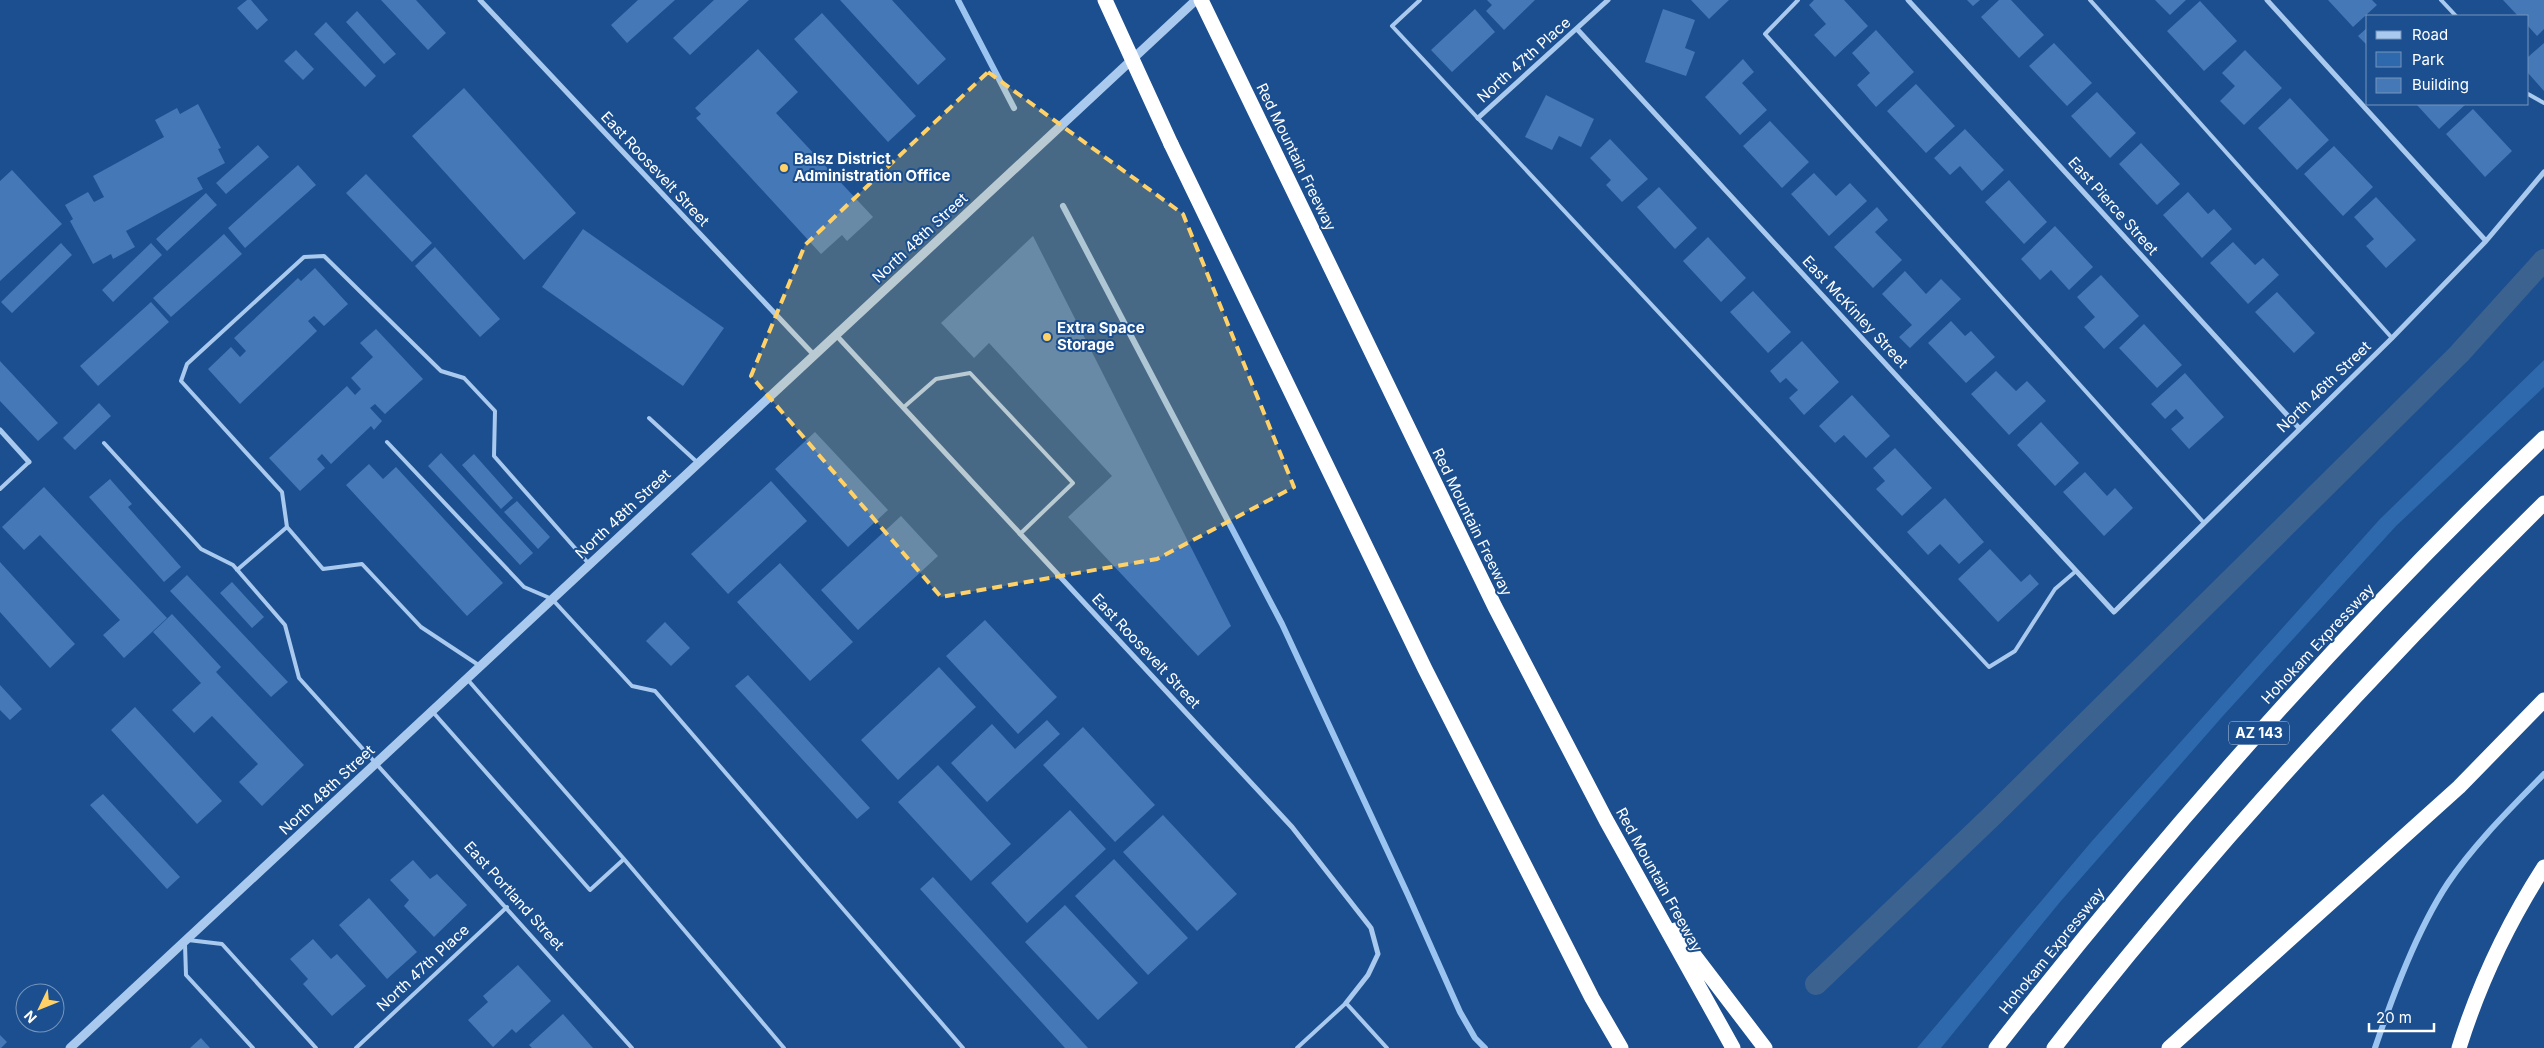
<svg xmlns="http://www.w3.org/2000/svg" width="2544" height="1048" viewBox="0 0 2544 1048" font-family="Inter,sans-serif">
  <rect width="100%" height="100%" fill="#1b4f8f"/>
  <path fill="#2e69ad" d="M2544,360V387L2396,526L2222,717L2060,902L1941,1048H1917L2092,841L2380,519Z"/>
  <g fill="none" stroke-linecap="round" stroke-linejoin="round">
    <path stroke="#9cc4f0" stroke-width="6" d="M958,0L1014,108
      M1063,206L1282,624L1408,895L1460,1012L1475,1038L1485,1048
      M2375,1048C2393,995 2417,930 2448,883C2475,843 2511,808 2544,774"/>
    <path stroke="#3c6290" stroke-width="22" d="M1816,984L1993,815L2459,354L2544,260"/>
  </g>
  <path fill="#4478b7" d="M247,0H251L268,20L257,30L237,8Z
    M381,0H416L446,33L428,50Z
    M638,0H675L627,43L611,25Z
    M714,0H749L690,55L673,38Z
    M840,0H892L946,59L918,85Z
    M1487,0H1535L1504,30L1486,11L1492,5Z
    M1691,0H1729L1709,19Z
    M1814,0H1844L1868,26L1835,57L1814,35L1826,24L1809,5Z
    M1967,0H1980L1973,6Z
    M1999,0H2011L2044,35L2019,58L1981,17Z
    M2155,0H2186L2170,15Z
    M2328,0H2372L2377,5L2353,27Z
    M2503,0H2544V29L2537,36L2528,26V16H2518Z
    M2200,1L2237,41L2204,71L2167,31Z
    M1475,9L1495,32L1452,72L1431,50Z
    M1663,9L1695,20L1685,48L1695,52L1686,76L1645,62Z
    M357,11L396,54L384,64L346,22Z
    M822,13L916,116L888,142L794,39Z
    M326,22L376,76L365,87L314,34Z
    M2368,27V46L2358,36Z
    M1876,30L1914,72L1876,107L1857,85L1870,73L1852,53Z
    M2054,43L2092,83L2067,106L2029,66Z
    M2544,43V91L2528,73V57Z
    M758,49L798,92L776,113L873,217L847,241L842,235L821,254L696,118L701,114L695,108Z
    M296,50L314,69L303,80L284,61Z
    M2245,50L2282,88L2244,125L2220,101L2235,86L2222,73Z
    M1743,59L1754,72L1742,83L1767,110L1740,135L1705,97Z
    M1916,84L1955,126L1926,153L1887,111Z
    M464,88L576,213L524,260L412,136Z
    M2097,92L2136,133L2110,158L2071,116Z
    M1546,95L1594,119L1581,147L1559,136L1552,150L1525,137Z
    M2290,98L2329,140L2297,170L2258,128Z
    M198,104L221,148L218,149L225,163L197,178L203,189L126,231L135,247L113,259L111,254L93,264L70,221L73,219L65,205L88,192L94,202L104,197L93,176L164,137L155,120L177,108L180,114Z
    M2416,104H2466L2439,129Z
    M2473,109L2512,151L2485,177L2446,134Z
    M1770,121L1809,162L1782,188L1743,146Z
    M1965,129L2004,170L1982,191L1960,166L1950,175L1934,158Z
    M1610,139L1648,179L1622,202L1606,185L1611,180L1590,158Z
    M2141,143L2180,184L2157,205L2119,164Z
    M258,145L269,157L226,194L216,183Z
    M2334,146L2373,187L2343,216L2304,174Z
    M298,165L316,185L245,248L228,228Z
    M12,170L62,224L0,281V181Z
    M1814,173L1836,196L1850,183L1867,201L1829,236L1791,194Z
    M366,174L432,243L412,262L346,193Z
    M2009,180L2047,222L2024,244L1985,202Z
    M1659,187L1697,228L1675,249L1637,207Z
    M2188,192L2208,214L2214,209L2232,229L2202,258L2163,215Z
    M206,193L217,205L167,251L156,239Z
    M2376,197L2416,240L2386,268L2366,246L2374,239L2354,217Z
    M1877,207L1888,220L1875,232L1902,260L1873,288L1834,247Z
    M2055,226L2093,267L2069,290L2051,270L2040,280L2021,259Z
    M583,229L724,328L683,386L542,287Z
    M224,234L242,254L171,317L153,298Z
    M1033,236L1231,626L1198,656L1068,517L1112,476L989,343L974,358L941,323Z
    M1708,237L1746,278L1721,302L1683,261Z
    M2233,242L2255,265L2263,258L2279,275L2248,304L2210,263Z
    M61,243L72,255L12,313L1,302Z
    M151,243L162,255L113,302L102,290Z
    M435,247L500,319L480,337L415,266Z
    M315,268L348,304L324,326L314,316L308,321L317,331L240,404L208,369L231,347L240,357L246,351L234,338L298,278L301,281Z
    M1905,271L1926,294L1941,279L1961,299L1910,348L1899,337L1912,325L1882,294Z
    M2101,275L2139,316L2104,349L2084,327L2095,317L2077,297Z
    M1753,291L1791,332L1768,353L1730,312Z
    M2277,292L2315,333L2294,353L2255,312Z
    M151,302L169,322L98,386L80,366Z
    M1951,321L1965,336L1971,331L1995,357L1966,383L1928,343Z
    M2144,324L2182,365L2157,388L2119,348Z
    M376,329L423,379L385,414L375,404L370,408L382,421L374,430L371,426L331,464L322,454L317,459L325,468L300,491L269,458L347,386L355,395L361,389L351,378L373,357L360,343Z
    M1802,341L1839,382L1804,415L1789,398L1798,390L1786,378L1780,383L1770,371Z
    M0,361L58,423L38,441L0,401Z
    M1996,371L2016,391L2027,381L2046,401L2009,435L1971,394Z
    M2185,373L2224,417L2189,449L2171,429L2184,418L2176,409L2165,419L2151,404Z
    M1852,395L1890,436L1866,458L1844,435L1835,443L1819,426Z
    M99,403L111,416L75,450L63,438Z
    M2041,422L2079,463L2055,486L2017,445Z
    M815,432L888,510L848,547L775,469Z
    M1895,448L1932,488L1902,516L1876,489L1885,481L1873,468Z
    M441,453L533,553L520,565L428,466Z
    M474,454L513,498L501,509L462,465Z
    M369,464L383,479L396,467L503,583L467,616L346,485Z
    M2085,472L2107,496L2115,488L2133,508L2104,536L2063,492Z
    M110,479L132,504L128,507L181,567L164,582L89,497Z
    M771,481L807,521L728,594L691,554Z
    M44,487L167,618L124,658L103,635L120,620L40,535L24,550L2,527Z
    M1945,498L1984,542L1959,564L1940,544L1928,555L1907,532Z
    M517,501L550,537L538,549L504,512Z
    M901,516L938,556L858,630L821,590Z
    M1990,549L2021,582L2030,574L2039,584L1998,622L1958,579Z
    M0,562L75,644L50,668L0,612Z
    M780,563L853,642L810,681L737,602Z
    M187,575L288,682L271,697L170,591Z
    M232,582L264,617L252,628L220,593Z
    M172,614L221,667L216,672L304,765L262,806L239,782L258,764L212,716L194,733L172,710L201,683L153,632Z
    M985,620L1057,697L1018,734L946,656Z
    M665,622L690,648L671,666L646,641Z
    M939,667L976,707L898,780L861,740Z
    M748,675L870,808L857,819L735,686Z
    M0,685L22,709L10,720L0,710Z
    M135,707L222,801L197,824L111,730Z
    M1047,720L1060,734L987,802L951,763L992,724L1015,749Z
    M1083,727L1155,805L1115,842L1043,765Z
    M938,765L1011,844L971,881L898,802Z
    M103,794L180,877L167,889L90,805Z
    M1070,810L1106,849L1027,923L991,883Z
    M1163,815L1237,894L1197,931L1123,852Z
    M1114,859L1188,938L1148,975L1075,896Z
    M413,860L430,879L437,874L467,905L434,937L404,906L409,900L390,880Z
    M933,877L1088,1048H1065L920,889Z
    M369,898L417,952L387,979L339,925Z
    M1065,905L1138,983L1098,1020L1025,942Z
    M313,939L331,959L337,954L366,986L332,1016L303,984L308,979L290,959Z
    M518,965L551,1001L516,1033L512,1029L493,1047L468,1020L488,1002L483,996Z
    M563,1014L593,1048H532L529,1045Z
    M0,1035L7,1042L1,1048H0Z
    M201,1038L210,1048H190Z"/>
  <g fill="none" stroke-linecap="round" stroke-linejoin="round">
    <path stroke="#a9c9ee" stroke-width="4" d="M1420,0L1392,26L1989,667L2015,651L2055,589L2076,571
      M1798,0L1765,34L2204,523
      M2090,0L2392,338
      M2441,0L2456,16
      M2528,94L2544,103
      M904,407L936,379L970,373L1073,483L1020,534
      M649,418L698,463
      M387,442L524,587L552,599L632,686L655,691L963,1048
      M104,443L201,549L233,565L285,625L299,678L632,1048
      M0,489L29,462
      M237,570L287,527
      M480,666L421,627L362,564L323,569L287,527L282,492L181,381L187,364L304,257L324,256L441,371L464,378L495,411L494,456L589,564
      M468,680L624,859
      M432,711L590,890L624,859L784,1048
      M188,940L222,944L316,1048
      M185,944L186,975L253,1048
      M356,1048L507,907
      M1297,1048L1346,1003L1387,1048"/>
    <path stroke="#a9c9ee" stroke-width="5" d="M480,0L814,355
      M1908,0L2299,428
      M2267,0L2486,241
      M1577,29L2114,612L2392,338L2486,241L2544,172
      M1478,118L1608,0
      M836,335L1292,827L1371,928L1378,954L1368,975L1346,1003
      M0,430L29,462"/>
    <path stroke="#a9c9ee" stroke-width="9" d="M70,1048L1196,0"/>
    <path stroke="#fff" stroke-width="15" d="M1201,0L1495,607L1606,820L1733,1048
      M1171,144L1425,669L1592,998L1621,1048
      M1675,930L1765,1048
      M1996,1048C2164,833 2346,626 2544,438
      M2054,1048C2205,855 2370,675 2544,503
      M2169,1048L2459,787L2544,700
      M2459,1048C2479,984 2508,923 2544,867"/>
    <path stroke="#fff" stroke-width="15" d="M1105,0L1171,144"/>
  </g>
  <path fill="#ffd166" fill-opacity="0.2" stroke="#ffd166" stroke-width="4" stroke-dasharray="10 6" stroke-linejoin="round" d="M988,72L1183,214L1294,487L1157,559L941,597L751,376L805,245Z"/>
  <g fill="#ffd166" stroke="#1b4f8f" stroke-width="2">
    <circle cx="784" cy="168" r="5"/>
    <circle cx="1047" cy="337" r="5"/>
  </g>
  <g text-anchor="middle" stroke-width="4" stroke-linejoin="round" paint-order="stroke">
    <rect fill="#1b4f8f" stroke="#bbcadd" stroke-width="1" x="2229" y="721.5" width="60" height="23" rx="4"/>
    <g font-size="14" font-weight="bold" fill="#fff">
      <text x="2259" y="738">AZ 143</text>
    </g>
    <g font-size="15" fill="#fff" stroke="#1b4f8f">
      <text transform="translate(1524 60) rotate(-42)" y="5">North 47th Place</text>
      <text transform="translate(1296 157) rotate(64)" y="5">Red Mountain Freeway</text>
      <text transform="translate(655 169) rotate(47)" y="5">East Roosevelt Street</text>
      <text transform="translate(2113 206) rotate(48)" y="5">East Pierce Street</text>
      <text transform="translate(920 238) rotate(-43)" y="5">North 48th Street</text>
      <text transform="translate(1855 312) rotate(47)" y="5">East McKinley Street</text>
      <text transform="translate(2324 387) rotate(-44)" y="5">North 46th Street</text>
      <text transform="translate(623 514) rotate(-43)" y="5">North 48th Street</text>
      <text transform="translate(1472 522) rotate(64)" y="5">Red Mountain Freeway</text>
      <text transform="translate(2318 644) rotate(-47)" y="5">Hohokam Expressway</text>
      <text transform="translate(1146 651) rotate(47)" y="5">East Roosevelt Street</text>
      <text transform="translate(327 790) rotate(-43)" y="5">North 48th Street</text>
      <text transform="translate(1659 880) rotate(61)" y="5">Red Mountain Freeway</text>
      <text transform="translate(514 896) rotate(48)" y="5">East Portland Street</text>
      <text transform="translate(2052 951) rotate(-51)" y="5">Hohokam Expressway</text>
      <text transform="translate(423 968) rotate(-43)" y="5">North 47th Place</text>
    </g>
    <g font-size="15" font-weight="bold" fill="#fff" stroke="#1b4f8f" text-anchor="start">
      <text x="794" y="164">Balsz District<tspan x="794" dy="17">Administration Office</tspan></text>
      <text x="1057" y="333">Extra Space<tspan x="1057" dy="17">Storage</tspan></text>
    </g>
  </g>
  <rect x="2366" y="15" width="162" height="90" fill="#1b4f8f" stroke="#7695bc"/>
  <rect x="2376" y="31" width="25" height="8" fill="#a9c9ee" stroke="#7695bc"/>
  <text x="2412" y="40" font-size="15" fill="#ffffff">Road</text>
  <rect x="2376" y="52" width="25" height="15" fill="#2e69ad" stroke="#7695bc"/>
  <text x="2412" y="65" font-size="15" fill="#ffffff">Park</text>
  <rect x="2376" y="78" width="25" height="15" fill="#4478b7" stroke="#7695bc"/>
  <text x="2412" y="90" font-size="15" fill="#ffffff">Building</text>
  <g transform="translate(40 1008) rotate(227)"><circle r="24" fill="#1b4f8f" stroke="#7695bc"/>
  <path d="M0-4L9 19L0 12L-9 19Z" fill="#ffd166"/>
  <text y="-8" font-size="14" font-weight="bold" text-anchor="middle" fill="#ffffff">N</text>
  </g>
  <path d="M2369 1023v8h65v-8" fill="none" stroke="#ffffff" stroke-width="2.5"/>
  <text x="2376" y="1023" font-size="15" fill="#ffffff" stroke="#1b4f8f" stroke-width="4" paint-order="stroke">20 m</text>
</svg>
